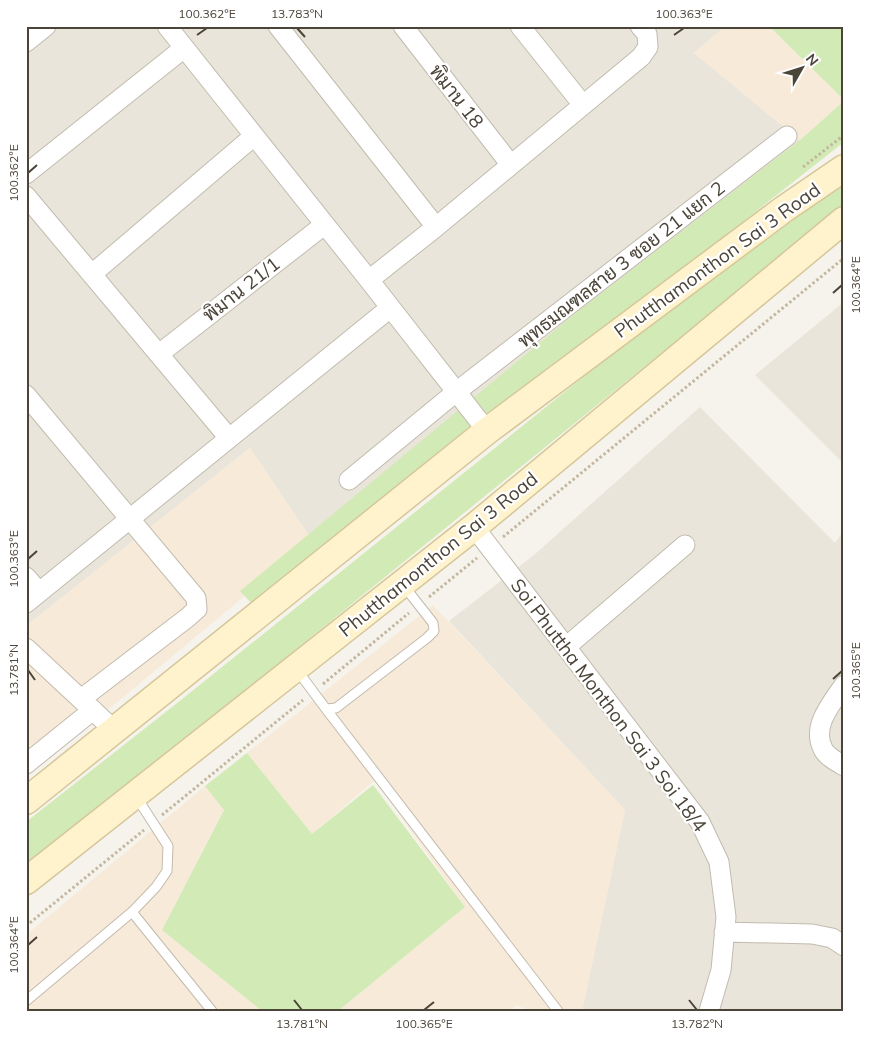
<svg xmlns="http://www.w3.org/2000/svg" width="870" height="1037" viewBox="0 0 870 1037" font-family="Mulish,Sarabun,sans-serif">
  <rect width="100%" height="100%" fill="#f6f3ec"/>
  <path fill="#eae5da" d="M26,26H726L694,53L807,146L312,540L250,448L26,626Z
    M844,302V464L755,375Z
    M700,407L835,543L844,530V1011H582L625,810L449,621L534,555Z"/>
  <path fill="#f7ead8" d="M726,26H769L844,100V101L800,140L694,53Z
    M250,448L312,540L26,778V626Z
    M433,605L625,810L582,1011H531L516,1005L511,1011H338L465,907L375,780L312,834L247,753Z
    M205,786L224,809L162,930L262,1011H26V935Z"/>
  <path fill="#d2eab5" d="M769,26H844V100Z
    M844,101V142L434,465L253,605L240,591L577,312L800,140Z
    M844,179V205L26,868V822L181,700L698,285Z
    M247,753L312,834L373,785L465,907L338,1011H262L162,930L224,810L205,786Z"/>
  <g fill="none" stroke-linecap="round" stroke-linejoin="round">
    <defs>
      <path id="lane" d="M297,670L326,709L336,708L427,638L434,631L433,623L404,586
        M326,709L558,1011
        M132,912L212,1011
        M26,1001L132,912L156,887L167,871L168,846L137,798"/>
      <path id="street" d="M167,26L369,280L487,431
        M278,26L436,227
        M403,26L511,165
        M520,26L583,105
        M26,42L46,26
        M26,174L184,48
        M26,196L229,438
        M92,274L254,136
        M369,280L436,227L641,57L648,47L647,34L640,26
        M159,354L324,225
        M26,395L196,598L197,609L187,618L81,699
        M349,480L456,392L787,136
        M474,527L700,822L719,862L726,917L721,970L709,1011
        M26,577L39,592
        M26,603L390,308
        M566,647L685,545
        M26,648L114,730
        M844,685C832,703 811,726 823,749C826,756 837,762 844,766
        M26,764L93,710
        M724,932L812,934L832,938L844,946"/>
      <path id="secondary" d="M26,801L487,431L784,209L844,168
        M26,881L474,527L844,220"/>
    </defs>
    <use href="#lane" stroke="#c2bbae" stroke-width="11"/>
    <use href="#street" stroke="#c2bbae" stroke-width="21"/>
    <use href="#secondary" stroke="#d6c79b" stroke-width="29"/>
    <path stroke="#c4b79f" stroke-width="3" stroke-dasharray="2.5 2.5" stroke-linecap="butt" d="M803,167L844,135
      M503,537L844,258
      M429,597L477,558
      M323,684L409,613
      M162,815L303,700
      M26,926L144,830"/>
    <use href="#lane" stroke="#fff" stroke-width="9"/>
    <use href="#street" stroke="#fff" stroke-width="19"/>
    <use href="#secondary" stroke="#fff3cd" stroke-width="26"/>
  </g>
  <path fill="none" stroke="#4b4439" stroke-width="2" d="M297,28L305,37M197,35L207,28M674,35L684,28M28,173L37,165M833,293L842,285M28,559L37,551M28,670L35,680M833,679L842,671M28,945L37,937M294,1000L302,1010M689,1000L697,1010M424,1010L434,1002"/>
  <g text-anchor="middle" stroke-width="4.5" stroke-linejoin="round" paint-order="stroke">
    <g font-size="19" fill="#4b4439" stroke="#fff">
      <text transform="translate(457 96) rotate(52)" y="7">พิมาน 18</text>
      <text transform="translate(717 260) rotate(-36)" y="7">Phutthamonthon Sai 3 Road</text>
      <text transform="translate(621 264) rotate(-38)" y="7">พุทธมณฑลสาย 3 ซอย 21 แยก 2</text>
      <text transform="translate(241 289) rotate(-38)" y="7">พิมาน 21/1</text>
      <text transform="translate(438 554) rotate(-39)" y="7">Phutthamonthon Sai 3 Road</text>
      <text transform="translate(609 705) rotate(53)" y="7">Soi Phuttha Monthon Sai 3 Soi 18/4</text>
    </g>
  </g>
  <rect width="870" height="1037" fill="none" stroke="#ffffff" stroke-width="55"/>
  <g transform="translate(802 68) rotate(51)" stroke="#ffffff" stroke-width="4" paint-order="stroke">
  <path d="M0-4L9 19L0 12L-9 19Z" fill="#4b4439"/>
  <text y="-8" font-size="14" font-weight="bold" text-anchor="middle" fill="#4b4439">N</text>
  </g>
  <rect x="28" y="28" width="814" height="982" fill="none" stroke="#4b4439" stroke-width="2"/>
  <g font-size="12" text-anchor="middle" fill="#4b4439">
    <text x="207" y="18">100.362°E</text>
    <text x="297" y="18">13.783°N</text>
    <text x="684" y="18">100.363°E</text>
    <text transform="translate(14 173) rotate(-90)" y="4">100.362°E</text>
    <text transform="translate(856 285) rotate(-90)" y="4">100.364°E</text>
    <text transform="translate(14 559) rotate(-90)" y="4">100.363°E</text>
    <text transform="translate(14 670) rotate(-90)" y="4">13.781°N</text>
    <text transform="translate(856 671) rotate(-90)" y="4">100.365°E</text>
    <text transform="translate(14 945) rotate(-90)" y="4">100.364°E</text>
    <text x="302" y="1028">13.781°N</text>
    <text x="424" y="1028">100.365°E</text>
    <text x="697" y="1028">13.782°N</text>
  </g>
</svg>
